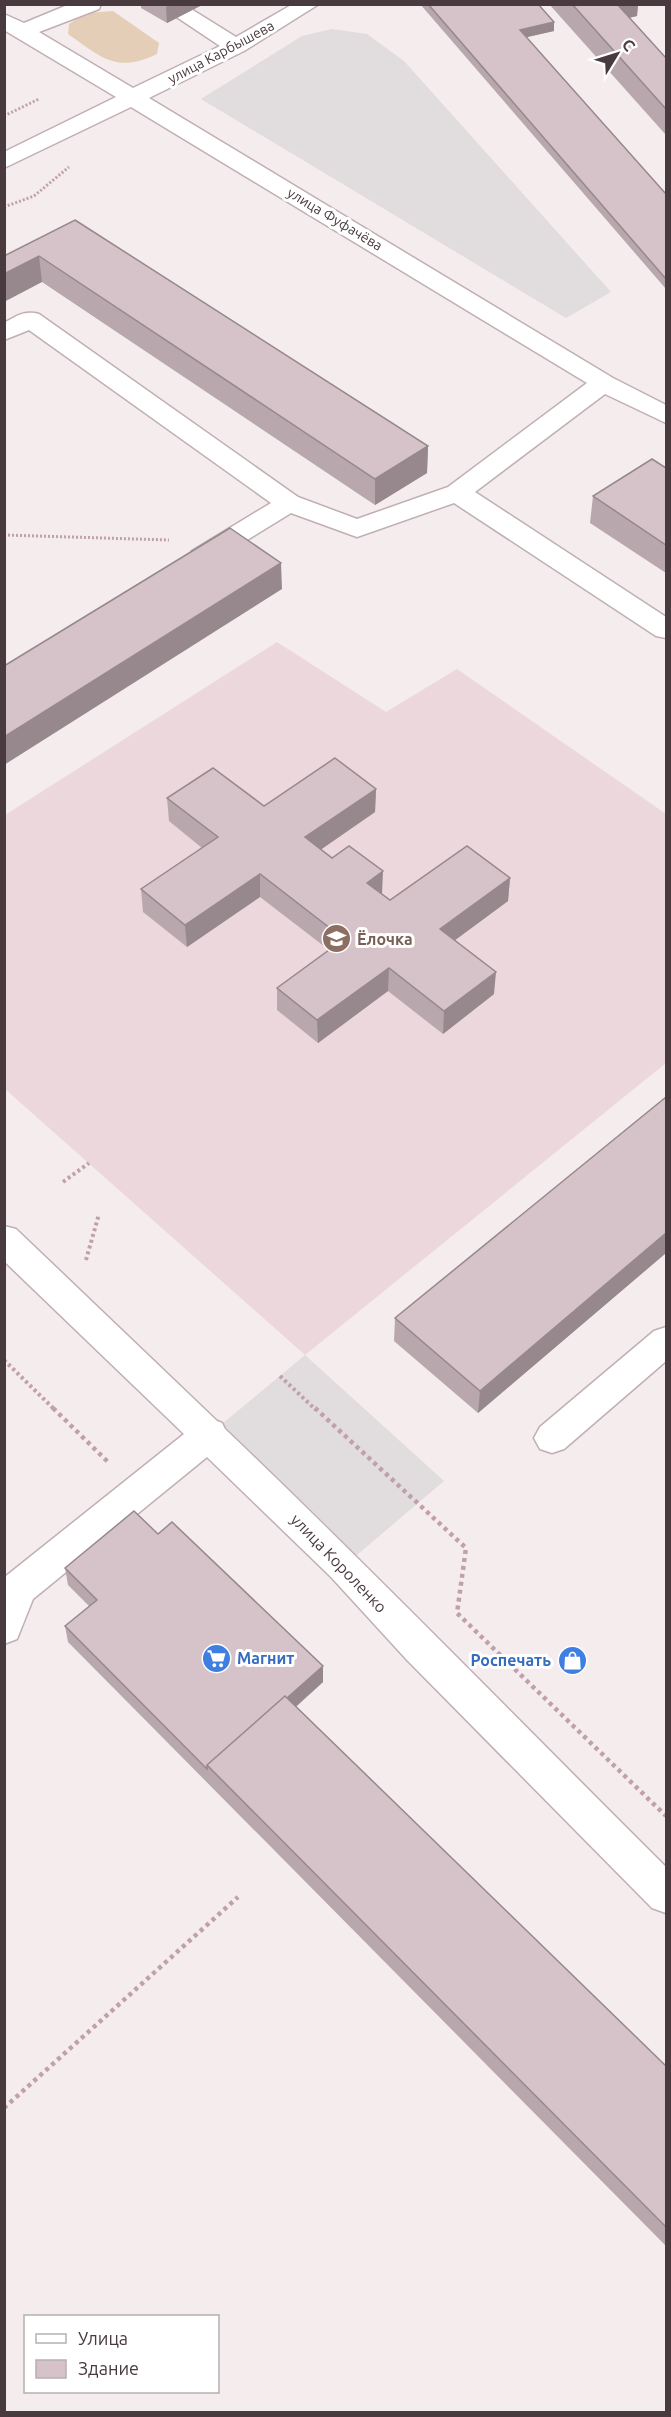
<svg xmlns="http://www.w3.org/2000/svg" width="671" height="2417" viewBox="0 0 671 2417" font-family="Ubuntu,sans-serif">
  <rect width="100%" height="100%" fill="#f5ecee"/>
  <path fill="#ecd7dc" d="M277,642L386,712L457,669L666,814V1063L305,1355L5,1089V815Z"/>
  <path fill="#e5ceb8" d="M113,11L159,43L157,54C116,74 101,57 68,34L69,24L86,13Z"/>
  <path fill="#e1dcdd" d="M332,29L367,34L404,61L611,292L566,318L201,99L302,36Z
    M305,1355L444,1481L344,1566L210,1434Z"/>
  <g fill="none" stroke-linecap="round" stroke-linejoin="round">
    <defs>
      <path id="minor" d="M70,4H101L99,9L39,32L133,88L220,46L157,4H183L236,37L293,4H319L244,51L149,98L613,378L666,405V423L605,394L475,492L666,617V638L656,636L454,503L357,537L291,513L210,563L201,566L192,563L188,557L192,551L271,503L29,330L4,340V323C16,316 25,310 39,314L298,497L357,519L448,487L587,383L131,107L4,168V152L116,97L4,30V14L24,23Z
        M4,1226L16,1229L217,1421L222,1423L225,1429C375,1572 519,1721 666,1867V1913L652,1908L407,1660L331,1577L207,1457L33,1599L17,1639L4,1644L6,1576L184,1434L4,1261Z
        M666,1327V1361L564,1449L552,1453L540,1449L534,1438L540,1427L654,1331Z"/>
    </defs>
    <use href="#minor" stroke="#c0afb4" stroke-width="3"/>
    <path stroke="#c0a1ab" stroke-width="3" stroke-dasharray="2 2" stroke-linecap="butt" d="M4,116L39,99
      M4,207L34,196L69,167
      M4,535L169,540"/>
    <path stroke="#c0a1ab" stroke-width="4" stroke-dasharray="3 3" stroke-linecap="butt" d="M63,1182L89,1163
      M86,1260L99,1214
      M4,1360L55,1410
      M280,1376L316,1410"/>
    <path stroke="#c0a1ab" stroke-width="4.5" stroke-dasharray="4 4" stroke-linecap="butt" d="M53,1408L109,1463
      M315,1408L466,1548L457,1613L666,1816
      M4,2108L238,1897"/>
    <use href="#minor" fill="#fff" fill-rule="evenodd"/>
  </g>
  <path fill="#b8a7ad" d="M141,4H204L167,23L141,8Z
    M420,4H538L554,31L526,37L666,194V289Z
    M549,4H638L637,16L629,18L666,58V135Z
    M75,220L428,446L427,473L375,505L42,282L4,256Z
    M666,468V573L590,523L593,496Z
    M376,789L375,812L321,849L390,900L510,878L508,901L455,940L494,994L443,1034L388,991L318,1043L277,1010V988L329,950L260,897L187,947L143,912L141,889L202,848L169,821L167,798L264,806Z
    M666,1097V1253L478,1413L394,1341L395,1318Z
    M158,1534L323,1682L296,1707L666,2066V2246L68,1642L65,1626L89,1606L68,1585L65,1568Z"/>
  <path fill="#96888d" d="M171,4H204L167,23L166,7Z
    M612,4H638L637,16L610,22Z
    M554,22V31L519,39L520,30Z
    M39,256L42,282L4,302V274Z
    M428,446L427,473L375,505V479Z
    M281,563L282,589L4,765V737Z
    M376,789L375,812L306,860L305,837Z
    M383,871L382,894L367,883Z
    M260,874V897L187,947L185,925Z
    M510,878L508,901L439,952L440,929Z
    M389,968L388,991L318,1043L317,1020Z
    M496,972L494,994L443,1034L444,1011Z
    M666,1233V1253L478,1413L480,1391Z
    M323,1666V1682L218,1776L209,1767Z"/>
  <path fill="#d6c2c9" stroke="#96888d" stroke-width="1.5" d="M428,4H538L554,22L520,30L666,194V279Z
    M572,4H617L666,58V109Z
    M75,220L428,446L375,479L39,256L4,274V256Z
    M652,459L666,468V545L593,496Z
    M230,528L281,563L4,737V666Z
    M335,758L376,789L305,837L332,858L349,846L383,871L367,883L390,900L467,846L510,878L440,929L496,972L444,1011L389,968L317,1020L277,988L344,939L260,874L185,925L141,889L218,837L167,798L213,768L264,806Z
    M666,1097V1233L480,1391L395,1318Z
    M134,1511L158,1534L172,1522L323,1666L287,1698L285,1696L207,1765V1769L65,1626L97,1600L65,1568Z
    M285,1696L666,2066V2227L207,1765Z"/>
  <defs>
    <symbol id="school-disc" viewBox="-11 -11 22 22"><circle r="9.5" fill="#8d6e63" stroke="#fff"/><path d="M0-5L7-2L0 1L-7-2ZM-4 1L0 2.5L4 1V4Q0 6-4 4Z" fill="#fff"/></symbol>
    <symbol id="supermarket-disc" viewBox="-11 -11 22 22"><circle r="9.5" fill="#3f7fe0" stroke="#fff"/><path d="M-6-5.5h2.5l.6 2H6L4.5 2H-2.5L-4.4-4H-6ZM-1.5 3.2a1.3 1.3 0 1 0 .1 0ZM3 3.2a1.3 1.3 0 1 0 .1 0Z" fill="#fff"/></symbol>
    <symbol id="shop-disc" viewBox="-11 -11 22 22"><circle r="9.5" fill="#3f7fe0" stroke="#fff"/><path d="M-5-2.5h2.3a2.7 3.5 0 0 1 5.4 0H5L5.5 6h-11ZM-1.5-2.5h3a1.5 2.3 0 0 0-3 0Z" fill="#fff"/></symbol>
  </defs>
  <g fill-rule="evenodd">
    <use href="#school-disc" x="320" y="922" width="33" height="33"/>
    <use href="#supermarket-disc" x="200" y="1642" width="33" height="33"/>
    <use href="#shop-disc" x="556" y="1644" width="33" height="33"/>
  </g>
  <g text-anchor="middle" stroke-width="6" stroke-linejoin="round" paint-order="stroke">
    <g font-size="14" fill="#493a3f" stroke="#fff">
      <text transform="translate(221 52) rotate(-28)" y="5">улица Карбышева</text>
      <text transform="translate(335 219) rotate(31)" y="5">улица Фуфачёва</text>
    </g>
    <g font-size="16" font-weight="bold" fill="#785e54" stroke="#fff" text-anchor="start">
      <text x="357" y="945">Ёлочка</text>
    </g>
    <g font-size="16" fill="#493a3f" stroke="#fff">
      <text transform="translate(339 1563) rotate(46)" y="6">улица Короленко</text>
    </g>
    <g font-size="16" font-weight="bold" fill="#366cbe" stroke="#fff" text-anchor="start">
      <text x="237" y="1664">Магнит</text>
      <text x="551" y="1666" text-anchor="end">Роспечать</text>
    </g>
  </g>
  <rect width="671" height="2417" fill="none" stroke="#493a3f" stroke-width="12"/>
  <rect x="24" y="2315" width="195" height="78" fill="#ffffff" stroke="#b6b0b2" stroke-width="1.5"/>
  <rect x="36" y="2334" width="30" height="9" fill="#ffffff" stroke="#b6b0b2" stroke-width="1.5"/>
  <text x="78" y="2345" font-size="18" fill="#493a3f">Улица</text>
  <rect x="36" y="2360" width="30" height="18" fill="#d6c2c9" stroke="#b6b0b2" stroke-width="1.5"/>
  <text x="78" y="2375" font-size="18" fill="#493a3f">Здание</text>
  <g transform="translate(617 54) rotate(52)" stroke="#ffffff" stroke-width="4.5" paint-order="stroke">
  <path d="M0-4.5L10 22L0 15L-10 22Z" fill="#493a3f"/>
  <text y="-9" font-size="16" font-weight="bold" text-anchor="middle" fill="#493a3f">С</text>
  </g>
</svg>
